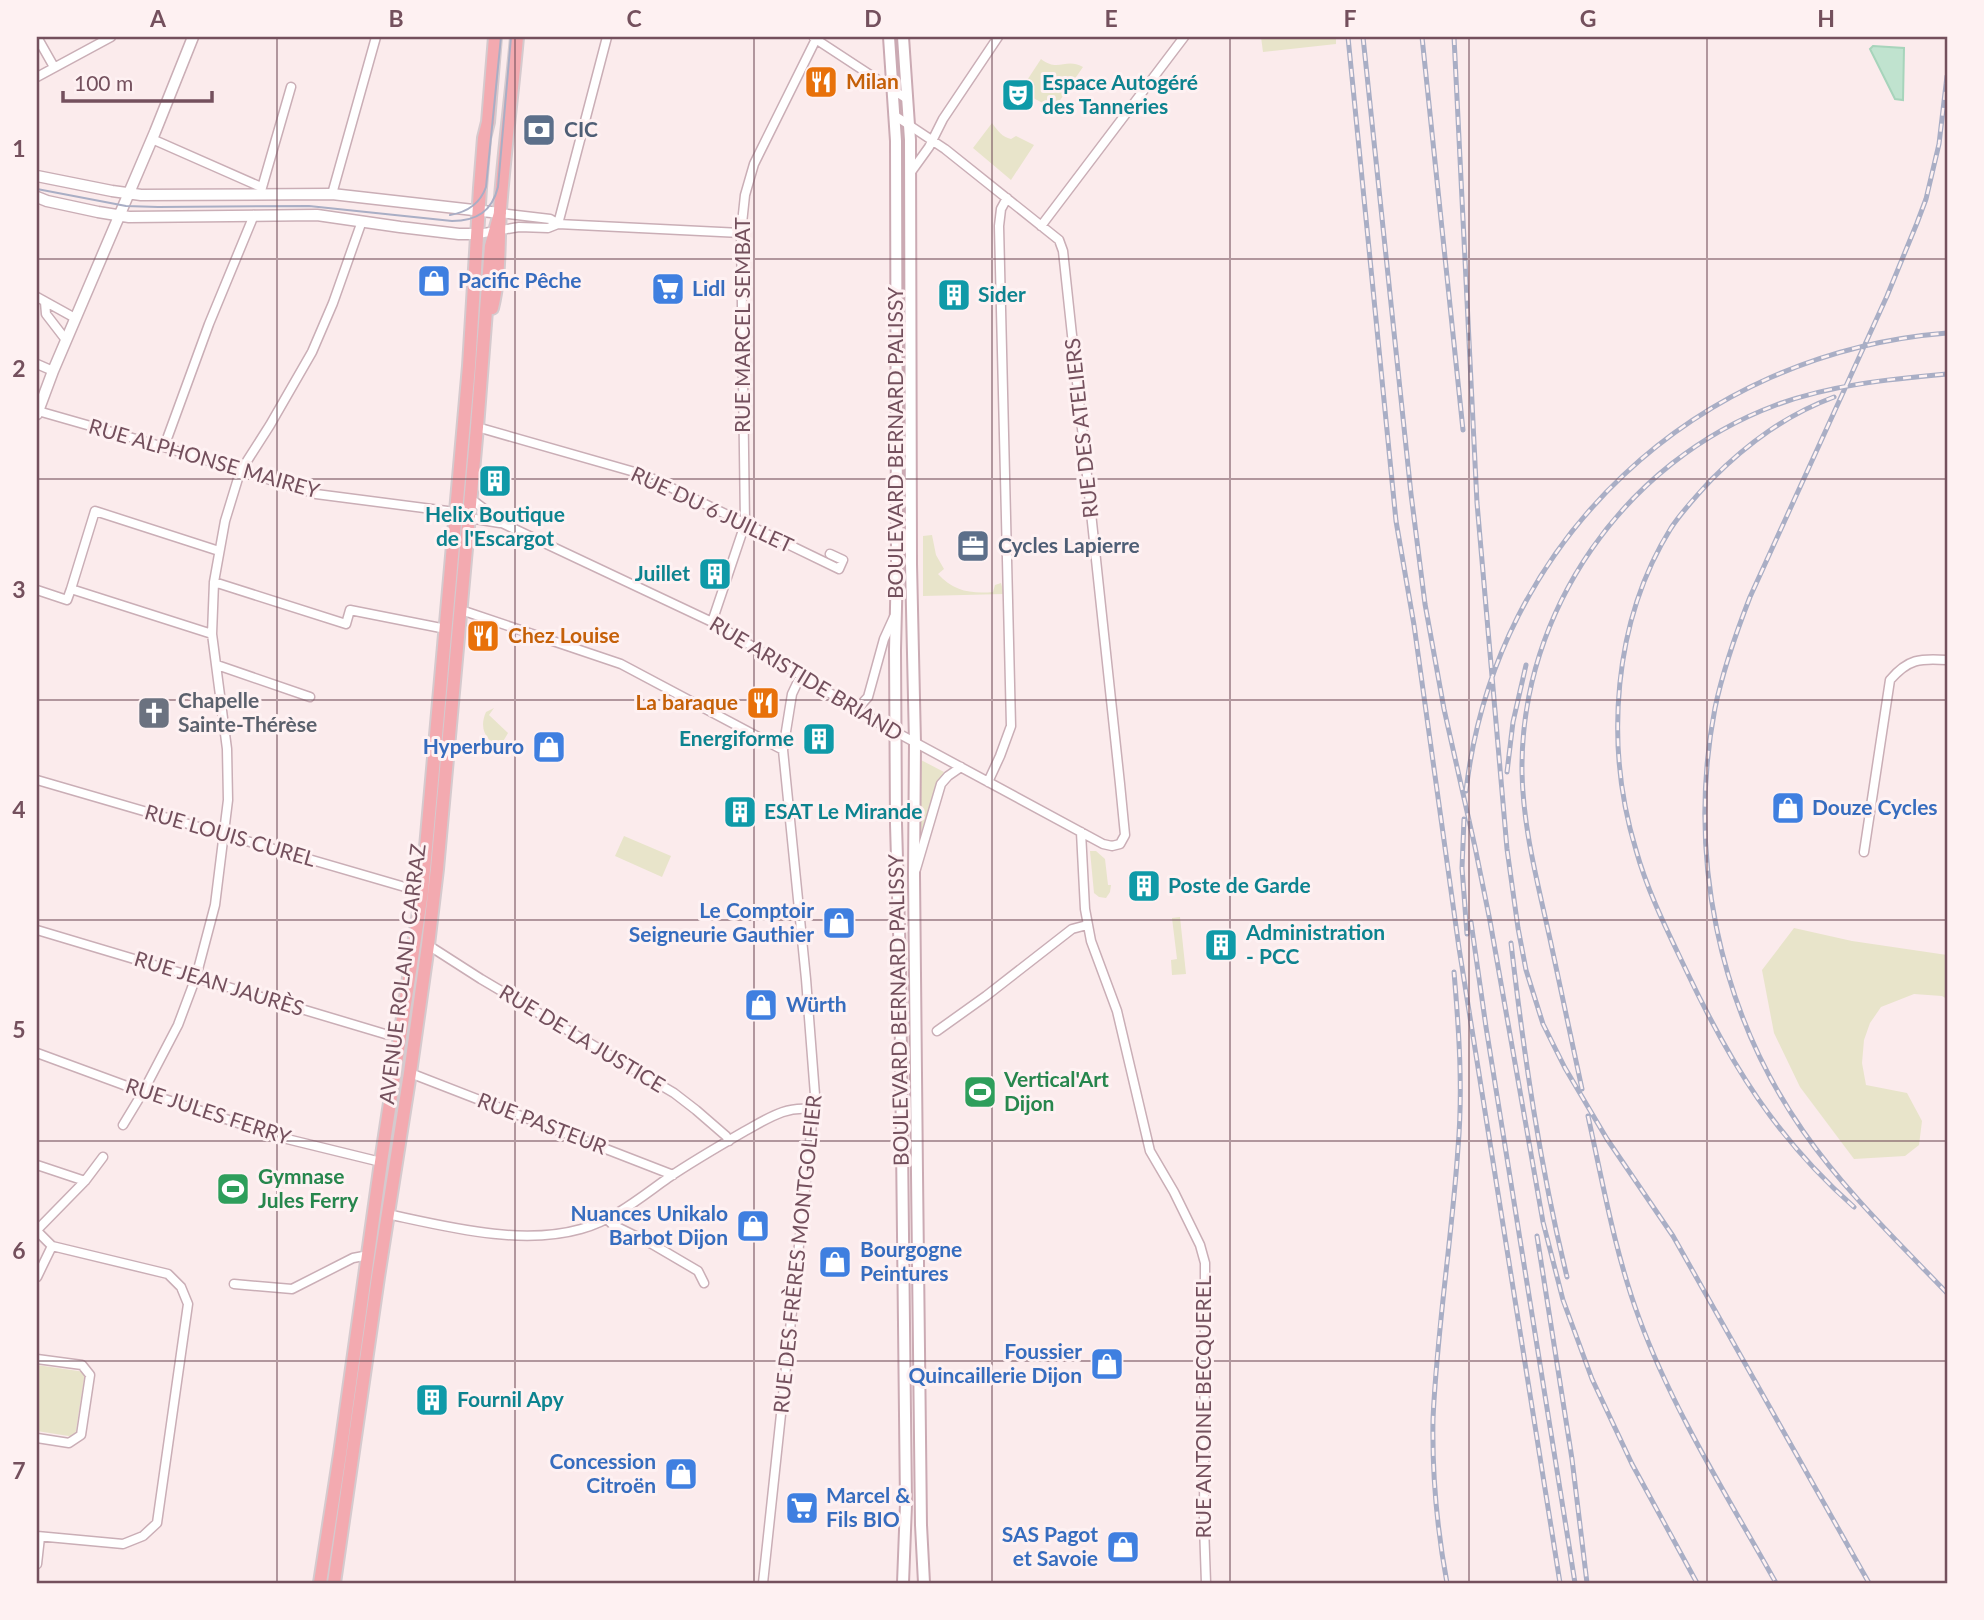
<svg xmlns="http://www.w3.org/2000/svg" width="1984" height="1620" viewBox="0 0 1984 1620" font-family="Lato,sans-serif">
  <rect width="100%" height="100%" fill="#fbebec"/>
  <path fill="#e8e4ca" d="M1261,37H1336V44L1263,52Z
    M1041,59C1059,73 1065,57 1083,67L1054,109L1020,91Z
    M992,123C998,131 1002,137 1011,139L1016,136L1034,145L1011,180L973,148Z
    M932,535L936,555L944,569L938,574C953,591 971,594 993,592L995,585L1001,583L1004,594L923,596V536Z
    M494,708L489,715L508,733L501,745L505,748C487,743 478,730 486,712Z
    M921,760L944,772L933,796L921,833Z
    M624,836L671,856L662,877L615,856Z
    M1090,851H1096L1105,859L1108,885H1111L1110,892L1106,898L1099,897L1094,893Z
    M1180,917L1186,974L1172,975L1171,960L1177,959L1172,918Z
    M1794,928L1852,941L1947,955V999L1942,996L1914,994L1881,1007L1870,1023L1864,1040L1862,1063L1866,1085L1907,1093L1922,1121L1919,1145L1905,1156L1854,1159L1800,1087L1774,1033L1762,970Z
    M37,1365L85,1372L75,1437L37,1431Z"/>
  <path fill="#c0e3cf" stroke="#a7d4bb" stroke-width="2" d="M1873,46L1904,48L1903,100L1895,99L1870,49Z"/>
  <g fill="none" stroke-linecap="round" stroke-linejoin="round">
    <defs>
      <path id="minor" d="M37,37L54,67
        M814,38L907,99
        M37,77L111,37
        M152,139L261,187
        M911,172L929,147L943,119L998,37
        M261,191L291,87
        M332,194L376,37
        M500,213L550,219L558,224
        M558,224L607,37
        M1041,226L1184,37
        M478,234L519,227L548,228L558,224L741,233
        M37,297L75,318
        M45,302L46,314L66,340
        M37,364L53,371
        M38,411L164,447L316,494L455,512
        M477,427L645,475L839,569L843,560L830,554
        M164,447L209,324L254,215
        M471,499L504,524L712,622L881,724L1103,844L1112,846L1120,844L1125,835L1120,784L1063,251L1059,240L945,149L894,115
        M469,518L500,523
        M214,582L346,624L350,610L446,629
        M71,589L95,511L219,551
        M37,590L67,600L71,589L212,634
        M461,610L621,664L783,750
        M712,622L745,524L741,233L745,195L754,164L817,37
        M217,665L310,697
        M856,710L868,697L884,639L894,617
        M37,780L422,892
        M988,782L1000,756L1011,726L999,226L1001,209L1007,198
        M1081,832L1085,909L1091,941L1117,1011L1150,1151L1174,1192L1200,1245L1205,1263V1291L1204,1525L1206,1583
        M1864,852L1890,680C1908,659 1920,658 1947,660
        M916,869L941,784L948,776L961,767
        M37,930L385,1034L401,1035
        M428,945L481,979L674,1093L696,1110L726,1136L729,1141
        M937,1031L986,996L1072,929L1087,925
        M37,1053L143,1092L287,1139L381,1162
        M410,1073L673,1175
        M123,1125L143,1092L178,1025L196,977L215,905L228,800L227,749L212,634L214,582L225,521L240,472L270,425L312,352L333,303L362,221
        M37,1165L85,1181
        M387,1214C448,1227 521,1246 581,1229C614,1220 641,1197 668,1178C693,1161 719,1146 745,1131C767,1119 788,1104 814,1110
        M607,1219L613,1225L652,1244L698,1271L704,1283
        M37,1230L85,1181L103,1157
        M37,1231L52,1246L168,1274L181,1287L188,1304L157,1523L143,1536L123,1544L37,1536
        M37,1277L52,1246
        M234,1284L292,1289L353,1258L369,1255
        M37,1359L82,1365L90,1375L81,1435L69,1443L37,1438
        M37,1564L40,1537
        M763,1583L815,1095L806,979L783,750L792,694L801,675"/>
      <path id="tertiary" d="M37,176L112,191L141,195L332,194L500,213
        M37,197L47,201L98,212L129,217L317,215L400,227L459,234H478
        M37,414L53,371L155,132L193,37"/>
      <path id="secondary" d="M889,37L896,141L897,564L895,650L896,824L900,965L906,1504L903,1583
        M903,37L910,140L911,564L915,743L914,875L917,1174L921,1525L924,1583"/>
      <path id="primary" d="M492,308C500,276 498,243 500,210C504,152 512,95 517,37
        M320,1583L340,1454L381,1162L422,892L469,366L480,188L484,138L488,122L495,37
        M334,1583L378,1277L410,1073L428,945L437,869L477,427L491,246L500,213"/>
    </defs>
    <use href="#minor" stroke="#caaeb6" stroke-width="11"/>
    <use href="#tertiary" stroke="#caaeb6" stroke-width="13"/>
    <use href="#secondary" stroke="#cbaab3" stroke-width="14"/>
    <use href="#primary" stroke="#d5cace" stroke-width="16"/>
    <use href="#minor" stroke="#fff" stroke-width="8"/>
    <use href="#tertiary" stroke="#fff" stroke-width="10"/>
    <use href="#secondary" stroke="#fff" stroke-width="10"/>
    <use href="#primary" stroke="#f3aab0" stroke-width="12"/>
    <path stroke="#a9aec5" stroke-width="2" d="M37,189L126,206L158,207L309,206L452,221C477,221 492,211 498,187L511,37
      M450,215C468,212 480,204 486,187L501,37"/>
    <defs>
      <path id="rail" d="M1348,37L1396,521L1414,625L1459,948L1560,1583
        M1363,37L1411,494L1425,604L1444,709L1475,847L1490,921L1543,1222L1563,1300L1592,1379L1632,1464L1697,1583
        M1422,37L1463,430
        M1454,37L1477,503L1507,849L1518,928L1526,970L1543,1024L1565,1068L1607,1139L1673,1236L1869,1583
        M1947,76L1939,144L1926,199L1917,223L1887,296L1750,597C1736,633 1723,670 1715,708C1687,854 1718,1009 1803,1131C1844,1190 1897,1241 1947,1293
        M1834,397C1786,415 1748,443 1712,479C1698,494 1683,510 1671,528C1613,621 1604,745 1636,850C1648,893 1668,932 1687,972C1731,1065 1777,1139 1854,1207
        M1507,772L1513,722L1526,665
        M1466,791C1495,539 1697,353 1947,333
        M1464,819L1462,868L1467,934
        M1471,922L1486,1027L1575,1583
        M1511,943C1524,1055 1540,1167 1567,1277
        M1582,1089C1571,1039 1561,989 1550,939C1538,884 1523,829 1522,772C1520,611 1625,461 1776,405C1830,385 1890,379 1947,374
        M1588,1116C1603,1184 1615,1253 1639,1318C1673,1411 1728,1497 1776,1583
        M1537,1236L1572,1459L1587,1583
        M1447,1583C1437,1529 1432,1474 1433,1419C1437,1328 1452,1238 1458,1148C1463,1089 1459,1031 1454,972"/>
    </defs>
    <use href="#rail" stroke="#a9aec5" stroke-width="5"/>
    <use href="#rail" stroke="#fef1f2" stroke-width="2.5" stroke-dasharray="8" stroke-linecap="butt"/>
  </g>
  <path fill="none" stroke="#74505d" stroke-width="2" stroke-opacity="0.55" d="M277,37V1583M515,37V1583M754,37V1583M992,37V1583M1230,37V1583M1469,37V1583M1707,37V1583M37,259H1947M37,479H1947M37,700H1947M37,920H1947M37,1141H1947M37,1361H1947"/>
  <defs>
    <symbol id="restaurant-square" viewBox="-11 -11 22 22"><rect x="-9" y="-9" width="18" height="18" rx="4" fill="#e8710a" stroke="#fef1f2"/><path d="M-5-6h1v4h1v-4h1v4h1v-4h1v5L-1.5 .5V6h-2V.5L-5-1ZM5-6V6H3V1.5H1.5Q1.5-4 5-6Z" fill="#fff"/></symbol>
    <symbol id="theatre-square" viewBox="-11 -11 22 22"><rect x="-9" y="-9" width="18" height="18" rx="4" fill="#0f9aa8" stroke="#fef1f2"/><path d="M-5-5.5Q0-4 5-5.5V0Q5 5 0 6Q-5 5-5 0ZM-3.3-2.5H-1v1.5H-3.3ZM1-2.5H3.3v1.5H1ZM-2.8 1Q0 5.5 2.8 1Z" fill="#fff"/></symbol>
    <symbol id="bank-square" viewBox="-11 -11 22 22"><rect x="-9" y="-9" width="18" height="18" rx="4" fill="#5c6f8a" stroke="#fef1f2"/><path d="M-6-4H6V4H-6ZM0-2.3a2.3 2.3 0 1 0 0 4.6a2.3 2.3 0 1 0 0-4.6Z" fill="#fff"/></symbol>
    <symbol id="shop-square" viewBox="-11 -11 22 22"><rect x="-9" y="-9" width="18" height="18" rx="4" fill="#3f7fe0" stroke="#fef1f2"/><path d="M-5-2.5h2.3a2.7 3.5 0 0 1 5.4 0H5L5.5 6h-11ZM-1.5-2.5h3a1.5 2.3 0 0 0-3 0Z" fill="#fff"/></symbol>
    <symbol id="supermarket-square" viewBox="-11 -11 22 22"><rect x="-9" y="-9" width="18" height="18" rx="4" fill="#3f7fe0" stroke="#fef1f2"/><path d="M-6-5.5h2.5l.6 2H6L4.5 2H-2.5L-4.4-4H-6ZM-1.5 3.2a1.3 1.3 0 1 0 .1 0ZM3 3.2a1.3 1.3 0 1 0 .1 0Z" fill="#fff"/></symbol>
    <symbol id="building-square" viewBox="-11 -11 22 22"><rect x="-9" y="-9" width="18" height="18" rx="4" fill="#0f9aa8" stroke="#fef1f2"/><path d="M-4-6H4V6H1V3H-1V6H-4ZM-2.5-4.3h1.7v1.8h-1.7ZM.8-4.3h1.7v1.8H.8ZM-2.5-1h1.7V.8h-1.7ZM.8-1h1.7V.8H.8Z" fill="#fff"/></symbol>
    <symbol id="office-square" viewBox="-11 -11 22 22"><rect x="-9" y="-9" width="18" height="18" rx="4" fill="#5c6f8a" stroke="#fef1f2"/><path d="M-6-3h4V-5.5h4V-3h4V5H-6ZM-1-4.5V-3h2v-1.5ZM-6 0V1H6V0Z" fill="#fff"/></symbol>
    <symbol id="church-square" viewBox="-11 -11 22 22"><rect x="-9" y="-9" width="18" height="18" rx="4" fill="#6b7280" stroke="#fef1f2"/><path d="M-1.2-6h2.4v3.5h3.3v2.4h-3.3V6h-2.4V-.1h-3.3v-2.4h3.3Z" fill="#fff"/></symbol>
    <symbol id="stadium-square" viewBox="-11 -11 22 22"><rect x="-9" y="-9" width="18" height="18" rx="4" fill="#2e9e5b" stroke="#fef1f2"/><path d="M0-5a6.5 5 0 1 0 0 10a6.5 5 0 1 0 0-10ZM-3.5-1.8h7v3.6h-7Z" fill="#fff"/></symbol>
  </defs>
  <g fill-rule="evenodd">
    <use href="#restaurant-square" x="802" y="63" width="38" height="38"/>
    <use href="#theatre-square" x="999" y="76" width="38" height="38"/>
    <use href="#bank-square" x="520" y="111" width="38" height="38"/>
    <use href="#shop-square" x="415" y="262" width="38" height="38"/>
    <use href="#supermarket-square" x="649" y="270" width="38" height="38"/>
    <use href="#building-square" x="935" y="276" width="38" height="38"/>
    <use href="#building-square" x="476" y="462" width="38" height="38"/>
    <use href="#office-square" x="954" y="527" width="38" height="38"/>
    <use href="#building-square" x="696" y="555" width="38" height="38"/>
    <use href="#restaurant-square" x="464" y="617" width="38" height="38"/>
    <use href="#restaurant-square" x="744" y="684" width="38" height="38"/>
    <use href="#church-square" x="135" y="694" width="38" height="38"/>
    <use href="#building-square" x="800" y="720" width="38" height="38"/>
    <use href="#shop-square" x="530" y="728" width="38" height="38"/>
    <use href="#shop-square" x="1769" y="789" width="38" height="38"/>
    <use href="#building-square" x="721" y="793" width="38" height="38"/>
    <use href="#building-square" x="1125" y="867" width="38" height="38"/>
    <use href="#shop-square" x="820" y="904" width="38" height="38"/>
    <use href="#building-square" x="1202" y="926" width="38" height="38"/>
    <use href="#shop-square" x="742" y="986" width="38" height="38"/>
    <use href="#stadium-square" x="961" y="1073" width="38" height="38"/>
    <use href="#stadium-square" x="214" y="1170" width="38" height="38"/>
    <use href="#shop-square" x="734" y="1207" width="38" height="38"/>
    <use href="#shop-square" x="816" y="1243" width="38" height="38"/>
    <use href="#shop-square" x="1088" y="1345" width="38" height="38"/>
    <use href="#building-square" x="413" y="1381" width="38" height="38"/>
    <use href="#shop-square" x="662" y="1455" width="38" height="38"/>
    <use href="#supermarket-square" x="783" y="1489" width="38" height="38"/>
    <use href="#shop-square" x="1104" y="1528" width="38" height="38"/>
  </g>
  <g text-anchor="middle" stroke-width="6" stroke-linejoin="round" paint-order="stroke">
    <g font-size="21" font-weight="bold" fill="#c56008" stroke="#fef1f2" text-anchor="start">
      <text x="846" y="89">Milan</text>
      <text x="508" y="643">Chez Louise</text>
      <text x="738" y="710" text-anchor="end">La baraque</text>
    </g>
    <g font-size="21" font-weight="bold" fill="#0d838f" stroke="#fef1f2" text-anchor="start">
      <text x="1042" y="90">Espace Autogéré<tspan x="1042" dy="24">des Tanneries</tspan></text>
      <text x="978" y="302">Sider</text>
      <text x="495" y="522" text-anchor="middle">Helix Boutique<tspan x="495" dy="24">de l'Escargot</tspan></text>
      <text x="690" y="581" text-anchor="end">Juillet</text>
      <text x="794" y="746" text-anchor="end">Energiforme</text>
      <text x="764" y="819">ESAT Le Mirande</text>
      <text x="1168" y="893">Poste de Garde</text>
      <text x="1246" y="940">Administration<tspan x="1246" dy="24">- PCC</tspan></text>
      <text x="457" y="1407">Fournil Apy</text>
    </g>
    <g font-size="21" font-weight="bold" fill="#4e5e75" stroke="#fef1f2" text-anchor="start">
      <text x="564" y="137">CIC</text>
      <text x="998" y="553">Cycles Lapierre</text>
    </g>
    <g font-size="21" font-weight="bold" fill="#366cbe" stroke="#fef1f2" text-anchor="start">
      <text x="458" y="288">Pacific Pêche</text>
      <text x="692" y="296">Lidl</text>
      <text x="524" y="754" text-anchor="end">Hyperburo</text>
      <text x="1812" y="815">Douze Cycles</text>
      <text x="814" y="918" text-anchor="end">Le Comptoir<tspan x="814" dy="24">Seigneurie Gauthier</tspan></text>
      <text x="786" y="1012">Würth</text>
      <text x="728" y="1221" text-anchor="end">Nuances Unikalo<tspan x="728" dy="24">Barbot Dijon</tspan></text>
      <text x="860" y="1257">Bourgogne<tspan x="860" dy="24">Peintures</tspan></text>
      <text x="1082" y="1359" text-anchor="end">Foussier<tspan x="1082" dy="24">Quincaillerie Dijon</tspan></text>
      <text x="656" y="1469" text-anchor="end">Concession<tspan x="656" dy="24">Citroën</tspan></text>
      <text x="826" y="1503">Marcel &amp;<tspan x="826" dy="24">Fils BIO</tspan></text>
      <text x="1098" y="1542" text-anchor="end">SAS Pagot<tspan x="1098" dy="24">et Savoie</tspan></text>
    </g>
    <g font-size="21" fill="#74505d" stroke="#fef1f2">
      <text transform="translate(743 325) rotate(-90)" y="7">RUE MARCEL SEMBAT</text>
      <text transform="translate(1082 428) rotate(-96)" y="7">RUE DES ATELIERS</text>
      <text transform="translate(896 443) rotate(-90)" y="7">BOULEVARD BERNARD PALISSY</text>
      <text transform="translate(204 459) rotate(16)" y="7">RUE ALPHONSE MAIREY</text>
      <text transform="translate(712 510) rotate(25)" y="7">RUE DU 6 JUILLET</text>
      <text transform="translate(806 679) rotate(31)" y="7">RUE ARISTIDE BRIAND</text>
      <text transform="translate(230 836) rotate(16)" y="7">RUE LOUIS CUREL</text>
      <text transform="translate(403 974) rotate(-83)" y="7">AVENUE ROLAND CARRAZ</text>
      <text transform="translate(219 984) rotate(17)" y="7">RUE JEAN JAURÈS</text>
      <text transform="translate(899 1010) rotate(-91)" y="7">BOULEVARD BERNARD PALISSY</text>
      <text transform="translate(582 1039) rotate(31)" y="7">RUE DE LA JUSTICE</text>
      <text transform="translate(208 1112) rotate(18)" y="7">RUE JULES FERRY</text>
      <text transform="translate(542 1124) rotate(21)" y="7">RUE PASTEUR</text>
      <text transform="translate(798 1254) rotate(-84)" y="7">RUE DES FRÈRES MONTGOLFIER</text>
      <text transform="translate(1204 1407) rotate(-90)" y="7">RUE ANTOINE BECQUEREL</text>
    </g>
    <g font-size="21" font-weight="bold" fill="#5b616d" stroke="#fef1f2" text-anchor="start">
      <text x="178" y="708">Chapelle<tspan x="178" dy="24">Sainte-Thérèse</tspan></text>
    </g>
    <g font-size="21" font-weight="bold" fill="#27864d" stroke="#fef1f2" text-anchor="start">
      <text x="1004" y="1087">Vertical'Art<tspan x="1004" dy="24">Dijon</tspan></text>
      <text x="258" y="1184">Gymnase<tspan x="258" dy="24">Jules Ferry</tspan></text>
    </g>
  </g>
  <rect width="1984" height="1620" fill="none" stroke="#fef1f2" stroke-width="77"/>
  <path d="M63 91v10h149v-10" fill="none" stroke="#74505d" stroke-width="3.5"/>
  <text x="74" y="91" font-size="21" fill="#74505d" stroke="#fef1f2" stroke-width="5" paint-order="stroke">100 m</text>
  <rect x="38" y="38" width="1908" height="1544" fill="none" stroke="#74505d" stroke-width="2.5"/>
  <g font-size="23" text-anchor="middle" font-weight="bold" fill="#74505d">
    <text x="158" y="27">A</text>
    <text x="396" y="27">B</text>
    <text x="634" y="27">C</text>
    <text x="873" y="27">D</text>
    <text x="1111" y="27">E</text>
    <text x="1350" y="27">F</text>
    <text x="1588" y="27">G</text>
    <text x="1826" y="27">H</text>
    <text x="19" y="157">1</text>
    <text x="19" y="377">2</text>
    <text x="19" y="598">3</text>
    <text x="19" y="818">4</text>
    <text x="19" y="1038">5</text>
    <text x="19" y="1259">6</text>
    <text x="19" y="1479">7</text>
  </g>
</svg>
